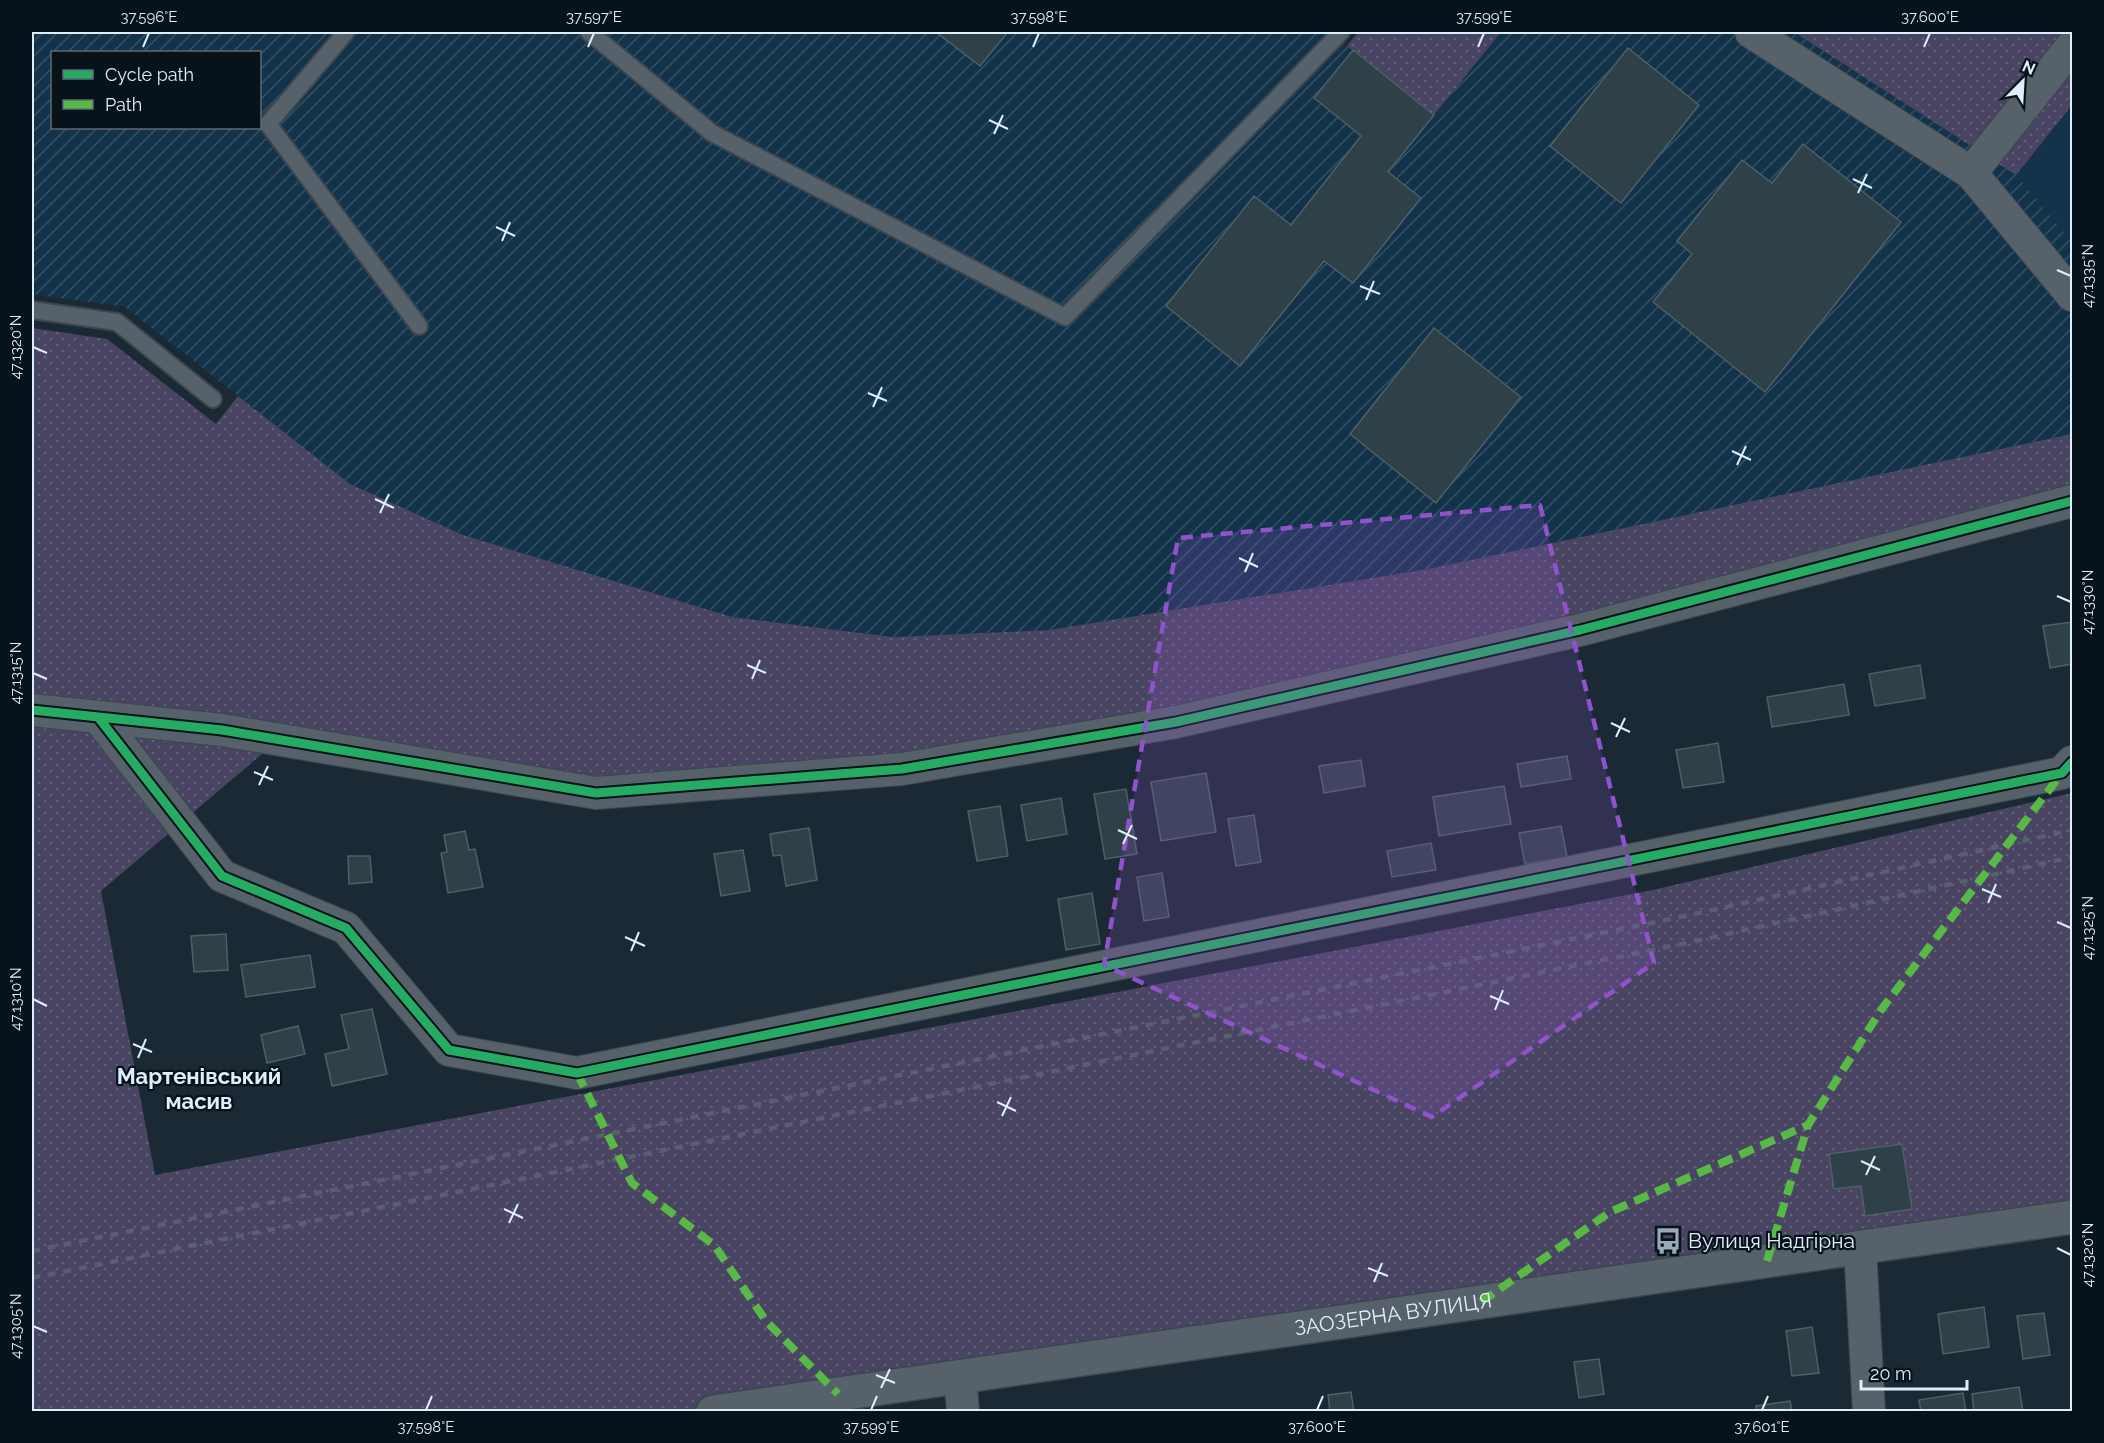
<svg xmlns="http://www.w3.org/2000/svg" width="2104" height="1443" viewBox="0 0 2104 1443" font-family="Raleway,sans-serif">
  <defs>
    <pattern id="industrial-furrows" width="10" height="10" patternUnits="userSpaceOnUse" patternTransform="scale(1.5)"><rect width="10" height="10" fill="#13334a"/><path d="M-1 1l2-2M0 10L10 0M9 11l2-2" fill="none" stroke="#355165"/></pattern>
    <pattern id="grass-dots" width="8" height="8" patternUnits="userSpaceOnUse" patternTransform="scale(1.5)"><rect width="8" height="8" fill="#484462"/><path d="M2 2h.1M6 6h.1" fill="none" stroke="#625f79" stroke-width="1.8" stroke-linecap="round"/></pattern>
  </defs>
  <rect width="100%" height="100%" fill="#1a2934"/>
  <path fill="#13334a" d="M2072,105V242L2016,175Z"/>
  <path fill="url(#industrial-furrows)" fill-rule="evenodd" d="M32,32H1329L1434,115L1501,32H1794L2016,175L2072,242V434L1428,569L1049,630L893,637L732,617L463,535L350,484L125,307L32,294ZM52,52H260V128H52Z"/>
  <path fill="url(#grass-dots)" d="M1358,32H1501L1434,115L1347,46Z
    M1794,32H2072V105L2016,175Z
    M32,328L107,339L216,424L238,396L350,484L463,535L732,617L893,637L1049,630L1428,569L2072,434V491L1575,621L1176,713L900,759L597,783L289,731L101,891L155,1175L1648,891L2072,793V1217L713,1411L32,1412Z"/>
  <path fill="#2f4148" stroke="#505f67" stroke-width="1.5" d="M936,32H1008L980,66Z
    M1628,48L1699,105L1621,203L1550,146Z
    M1353,50L1434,115L1388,172L1421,198L1353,283L1324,261L1240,366L1166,306L1254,196L1291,225L1361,136L1314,98Z
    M1803,144L1901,222L1765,392L1653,302L1692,254L1677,241L1742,160L1772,183Z
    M1434,328L1521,397L1436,503L1350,434Z
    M2072,622V664L2050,668L2043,626Z
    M1920,665L1925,698L1875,706L1869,674Z
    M1844,684L1849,715L1772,727L1767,697Z
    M1718,743L1724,782L1683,788L1676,750Z
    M1567,756L1571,779L1521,787L1517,764Z
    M1361,760L1365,786L1324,793L1319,766Z
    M1206,773L1216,832L1161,841L1151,782Z
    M1504,786L1511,824L1439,836L1433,797Z
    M1126,789L1137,854L1105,859L1094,794Z
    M1061,798L1067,834L1027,841L1021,805Z
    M1000,806L1008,856L977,861L968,811Z
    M1254,815L1261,862L1236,866L1228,819Z
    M1561,826L1567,857L1525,864L1519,833Z
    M809,828L817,880L786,886L781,855L773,856L770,834Z
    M465,831L469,850L475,849L483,887L448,893L441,853L447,852L444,835Z
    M1431,843L1436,870L1392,877L1387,851Z
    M743,850L750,891L721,896L714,854Z
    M348,856H370L372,882L349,884Z
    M1162,873L1169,917L1144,921L1137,877Z
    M1092,893L1100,944L1066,950L1058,899Z
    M226,934L228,970L194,972L191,936Z
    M310,955L315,987L246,997L241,965Z
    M372,1009L387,1074L332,1086L325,1054L349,1049L341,1015Z
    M298,1026L305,1054L267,1063L261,1035Z
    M1902,1144L1912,1209L1865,1216L1861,1186L1834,1189L1829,1154Z
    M1984,1307L1989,1347L1943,1354L1938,1314Z
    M2044,1313L2050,1355L2023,1359L2017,1316Z
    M1812,1327L1819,1373L1792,1376L1786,1331Z
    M1599,1359L1604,1394L1579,1398L1574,1362Z
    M2019,1387L2023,1412H1974L1972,1394Z
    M1351,1392L1354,1412H1330L1328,1395Z
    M1963,1393L1966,1412H1921L1919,1400Z
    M1790,1401L1792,1412H1757L1756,1406Z"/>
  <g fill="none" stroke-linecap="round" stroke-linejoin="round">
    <defs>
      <path id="service" d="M346,32L268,124L419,326
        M589,32L712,133L1065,317L1341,32
        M32,310L117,322L213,399"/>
      <path id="minor" d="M1751,32L1971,173L2072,295
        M1971,173L2072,46
        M32,710L222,730L596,793L902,769L1176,722L1580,630L2072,501
        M98,717L222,876L346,928L449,1050L577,1073L2062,773L2072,762
        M1860,1247L1869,1412
        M960,1376L963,1412"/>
      <g id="tertiary">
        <path id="s1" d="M713,1412L2072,1217"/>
      </g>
    </defs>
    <use href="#service" stroke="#3b4650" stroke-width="20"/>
    <use href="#minor" stroke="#3b4650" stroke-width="34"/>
    <use href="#tertiary" stroke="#3b4650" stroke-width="36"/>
    <use href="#service" stroke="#56616a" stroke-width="16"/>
    <use href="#minor" stroke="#56616a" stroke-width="32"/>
    <use href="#tertiary" stroke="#56616a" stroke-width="33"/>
    <path stroke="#56626b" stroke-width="4.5" stroke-dasharray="8 8" stroke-linecap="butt" d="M32,1251L1681,917L2072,830
      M32,1278L1687,943L2072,857"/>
    <path stroke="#58b947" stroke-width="8" stroke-dasharray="15 8" stroke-linecap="butt" d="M577,1073L632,1183L714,1245L766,1321L838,1394
      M1767,1261L1808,1125L1881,1010L2062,773
      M1481,1302L1610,1212L1808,1125"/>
    <defs>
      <path id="cycleway" d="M32,710L222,730L596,793L902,769L1176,722L1580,630L2072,501
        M98,717L222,876L346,928L449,1050L577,1073L2062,773L2072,762"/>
    </defs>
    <use href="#cycleway" stroke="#07121b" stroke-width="13"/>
    <use href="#cycleway" stroke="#26ab63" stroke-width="9"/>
  </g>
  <path fill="#8f53cb" fill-opacity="0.2" stroke="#8f53cb" stroke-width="4.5" stroke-dasharray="12 8" stroke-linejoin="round" d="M1540,505L1654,963L1432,1117L1104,965L1178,538Z"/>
  <path fill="none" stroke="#deeefb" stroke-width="2" d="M143,47L149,33M588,47L594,33M1033,47L1039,33M1478,47L1484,33M1924,47L1930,33M989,120L1008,129M994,134L1003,115M1853,179L1872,188M1858,193L1867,174M496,227L515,236M502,241L510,222M2057,270L2071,276M1360,286L1380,294M1366,300L1374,281M33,347L47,353M868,393L887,401M873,407L882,387M1732,451L1751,460M1737,465L1746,446M375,499L394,508M380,513L389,494M1239,558L1258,567M1245,572L1253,553M2057,596L2071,602M747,665L766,673M33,673L47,679M752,679L760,660M1611,723L1630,732M1616,737L1625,718M254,772L273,780M259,785L268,766M1118,830L1137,839M1123,844L1132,825M1982,889L2001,897M1988,903L1996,884M2057,922L2071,928M625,937L645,946M631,951L639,932M1490,996L1509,1004M33,999L47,1006M1495,1010L1503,990M133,1044L152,1052M138,1058L146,1039M997,1102L1016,1111M1002,1116L1011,1097M1861,1161L1880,1170M1866,1175L1875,1156M504,1209L523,1218M509,1223L518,1204M2057,1248L2071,1255M1368,1268L1388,1276M1374,1282L1382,1263M33,1326L47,1332M876,1375L895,1383M881,1388L890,1369M426,1410L432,1396M871,1410L877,1396M1317,1410L1323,1396M1762,1410L1768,1396"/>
  <defs>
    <symbol id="bus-bare" viewBox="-9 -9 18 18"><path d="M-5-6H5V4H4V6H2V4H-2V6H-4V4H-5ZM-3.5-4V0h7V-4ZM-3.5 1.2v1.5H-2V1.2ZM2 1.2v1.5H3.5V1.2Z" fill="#99a9b5" stroke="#07121b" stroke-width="2.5" paint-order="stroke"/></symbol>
  </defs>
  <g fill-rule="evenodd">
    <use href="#bus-bare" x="1649" y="1222" width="38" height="38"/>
  </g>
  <g text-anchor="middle" stroke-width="4.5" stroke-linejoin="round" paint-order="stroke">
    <g font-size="21" fill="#deeefb" stroke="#07121b" text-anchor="start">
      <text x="1688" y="1248">Вулиця Надгірна</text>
    </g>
    <g font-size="21" fill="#deeefb" stroke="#07121b">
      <text dy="7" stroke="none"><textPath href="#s1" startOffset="687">ЗАОЗЕРНА ВУЛИЦЯ</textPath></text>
    </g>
    <g font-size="22" font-weight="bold" fill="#deeefb" stroke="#07121b">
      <text x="199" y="1084">Мартенівський<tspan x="199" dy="25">масив</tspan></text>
    </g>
  </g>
  <rect width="2104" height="1443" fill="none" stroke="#07121b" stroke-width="66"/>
  <rect x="51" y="51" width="210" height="78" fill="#07121b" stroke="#5d6a75" stroke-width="1.5"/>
  <rect x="63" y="70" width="30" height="9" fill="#26ab63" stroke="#5d6a75" stroke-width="1.5"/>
  <text x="105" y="81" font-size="18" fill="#deeefb">Cycle path</text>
  <rect x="63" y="100" width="30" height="9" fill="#58b947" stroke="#5d6a75" stroke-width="1.5"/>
  <text x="105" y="111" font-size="18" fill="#deeefb">Path</text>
  <g transform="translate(2023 81) rotate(24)" stroke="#07121b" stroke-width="4.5" paint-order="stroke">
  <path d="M0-4.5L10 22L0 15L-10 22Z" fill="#deeefb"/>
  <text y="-9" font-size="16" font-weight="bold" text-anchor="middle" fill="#deeefb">N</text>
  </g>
  <path d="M1861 1380v9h106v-9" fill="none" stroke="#deeefb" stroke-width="3"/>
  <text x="1870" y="1380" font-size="18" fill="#deeefb" stroke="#07121b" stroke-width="4.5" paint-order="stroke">20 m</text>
  <rect x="33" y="33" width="2038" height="1377" fill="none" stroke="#deeefb" stroke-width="2"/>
  <g font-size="15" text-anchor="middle" fill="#deeefb">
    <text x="149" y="22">37.596°E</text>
    <text x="594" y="22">37.597°E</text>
    <text x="1039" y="22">37.598°E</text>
    <text x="1484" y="22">37.599°E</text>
    <text x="1930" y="22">37.600°E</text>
    <text transform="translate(2088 276) rotate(-90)" y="5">47.1335°N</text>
    <text transform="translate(16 347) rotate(-90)" y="5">47.1320°N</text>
    <text transform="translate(2088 602) rotate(-90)" y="5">47.1330°N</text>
    <text transform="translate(16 673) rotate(-90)" y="5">47.1315°N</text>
    <text transform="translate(2088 928) rotate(-90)" y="5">47.1325°N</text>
    <text transform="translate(16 999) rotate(-90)" y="5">47.1310°N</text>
    <text transform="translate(2088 1255) rotate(-90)" y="5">47.1320°N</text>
    <text transform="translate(16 1326) rotate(-90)" y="5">47.1305°N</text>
    <text x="426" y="1432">37.598°E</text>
    <text x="871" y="1432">37.599°E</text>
    <text x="1317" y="1432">37.600°E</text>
    <text x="1762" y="1432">37.601°E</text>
  </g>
</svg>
